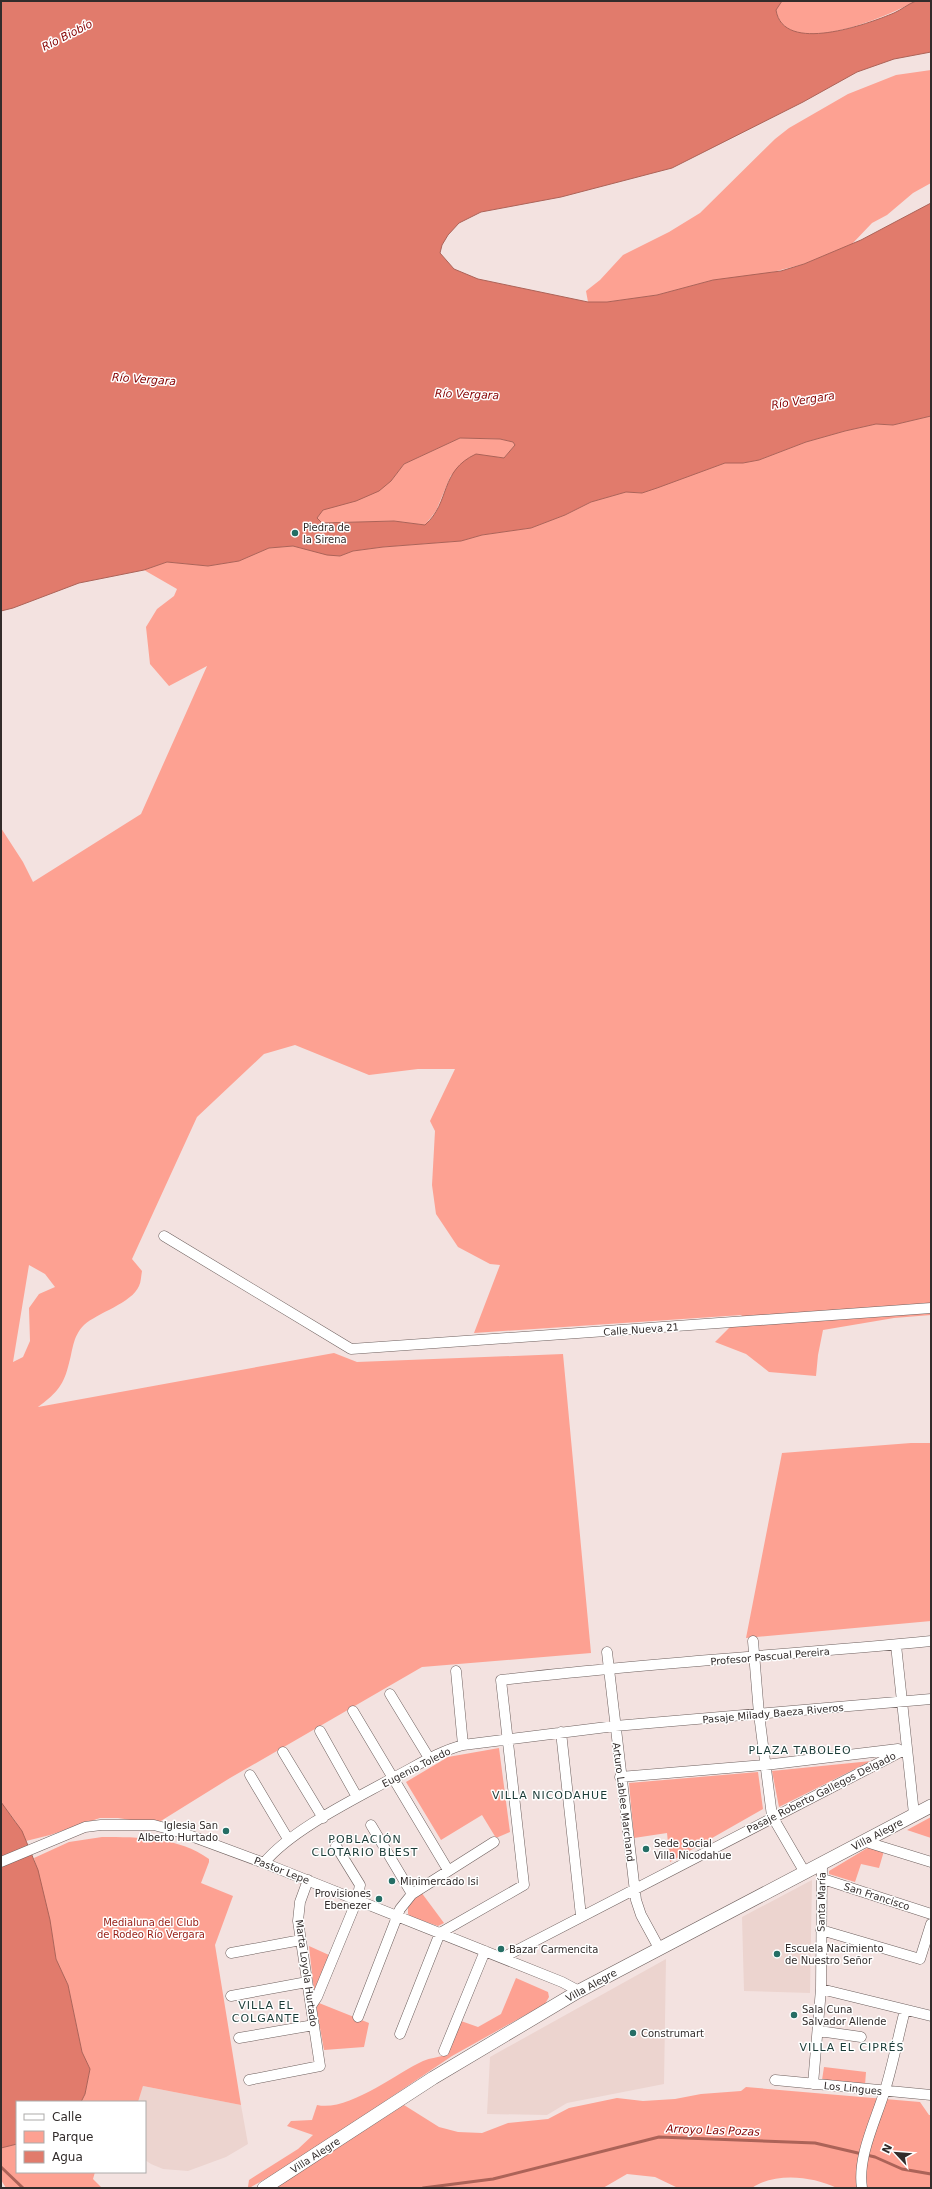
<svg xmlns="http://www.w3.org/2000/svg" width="932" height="2189" viewBox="0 0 932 2189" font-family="'DejaVu Sans',sans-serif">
  <rect width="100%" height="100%" fill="#f3e2e0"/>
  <path fill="#ecd4cf" d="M812,1880L810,1993L744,1991L742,1917Z
    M666,1959L664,2084L567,2103L547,2115L487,2114L490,2057Z
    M143,2086L241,2105L248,2144L226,2157L188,2171L163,2169L151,2164L145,2160V2102H138Z"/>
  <path fill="#fda192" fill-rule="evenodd" d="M782,1H916C890,15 785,62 776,10Z
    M931,70V183L913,193L887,215L872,223L852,244L804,264L761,275L713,280L657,295L607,302H588L586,291L600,280L623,255L669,232L700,213L775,139L789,128L848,94L896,75Z
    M931,416V1315L894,1318L823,1330L818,1355L816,1376L769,1372L746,1354L715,1342L742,1315L474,1333L500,1265L490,1264L458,1247L436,1214L432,1185L435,1131L430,1121L455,1069H418L369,1075L295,1045L264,1054L197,1117L132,1259L142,1271C141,1276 141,1282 139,1286C132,1303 97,1313 84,1325C72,1337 73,1351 68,1367C63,1387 54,1395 38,1407L334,1353L357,1362L563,1354L591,1653L422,1667L230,1778L156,1824L118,1818H100L50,1835L26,1841L16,1822L1,1802V828L23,862L33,882L141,814L207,666L169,686L150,664L146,627L157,609L174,596L177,589L144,570L167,562L208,566L239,561L269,548L279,547L293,546L340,556L353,551L383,547L461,541L482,535L531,528L565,515L591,502L626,492L642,493L725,463H743L759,460L806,442L845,431L876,424L893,425ZM29,1265L45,1274L55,1287L39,1294L29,1308L30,1341L23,1357L13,1362Z
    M460,438L500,439L513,442L515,445L504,458L497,457L451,475L436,511L425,525L394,521L322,523L317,518L322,510L391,481L404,464Z
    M911,1443H931V1621L746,1638L782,1453Z
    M499,1748L510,1832L496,1838L482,1815L441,1840L406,1782L448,1757Z
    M871,1761L779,1807L772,1771Z
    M758,1772L763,1809L670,1862L667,1833L634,1838L629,1783Z
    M931,1817V1838L907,1830Z
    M102,1837C138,1837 179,1837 209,1859V1862L201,1883L233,1896L215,1945L241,2105L143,2086L138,2102H81L85,2094L90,2069L82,2052L68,1985L56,1959L50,1920L34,1858L69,1842Z
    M869,1847L884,1851L879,1868L861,1864L855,1882L829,1874V1871Z
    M421,1892L444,1923L438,1926L411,1917L408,1914V1904Z
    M309,1946L329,1955L314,1991Z
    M516,1978L548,1992L549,1997L545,2004L452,2056L289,2166L251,2187H248L249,2180L298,2149L313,2135L287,2126L291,2121L312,2120L317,2105C348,2112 395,2074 423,2061C430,2058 439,2057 447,2055L461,2021L478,2027L501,2014Z
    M319,2003L369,2023L364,2047L324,2050L316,2006Z
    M824,2067L866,2072L865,2085L822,2080Z
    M746,2087L920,2102L929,2115H931V2188H837C812,2176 775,2172 752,2188H678L655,2177L627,2174L603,2188H275L404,2105L439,2127L458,2132L482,2133L508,2123L548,2119L569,2108L617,2098L643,2101L675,2099L701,2094L741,2091Z
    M17,2144V2172H95L93,2179L102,2188H6L1,2180V2148Z"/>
  <path fill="#e17b6c" stroke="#ac6358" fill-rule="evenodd" d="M1,1H782L776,10C783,55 868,24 894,13C901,10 908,4 916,1C920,0 926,1 931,1V52L894,59L857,72L803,102L672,168L561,197L481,212L459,223L448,235L442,245L440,253L454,269L478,279L588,302H607L657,295L713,280L781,271L804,264L861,240L931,203V416L893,425L876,424L845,431L806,442L759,460L743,463H725L657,488L642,493L626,492L591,502L565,515L531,528L482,535L461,541L383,547L353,551L340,556L327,555L293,546L269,548L239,561L208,566L167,562L144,570L79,583L13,608L1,611ZM460,438L500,439L513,442L515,445L504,458L476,454C439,471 451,502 425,525L394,521L322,523L317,518L323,510L356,501L379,491L391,481L404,464Z
    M1,1802L22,1831L38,1870L50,1920L56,1959L68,1985L82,2052L90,2069L85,2094L81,2102H17V2144L1,2148Z"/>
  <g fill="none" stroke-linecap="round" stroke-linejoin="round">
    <path stroke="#ac6358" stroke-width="3" d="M1,2167L23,2188
      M423,2188L493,2179L659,2137L815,2143L875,2157L902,2169L931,2174"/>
    <defs>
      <path id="minor" d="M164,1236L351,1349L931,1308
        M753,1641L759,1714L772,1816L804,1871
        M896,1645L914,1814
        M607,1652L636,1900L641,1915L659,1948
        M456,1671L463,1745
        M390,1694L429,1758
        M353,1711L448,1870
        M320,1731L357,1797
        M561,1732L581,1916
        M283,1752L323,1818
        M250,1775L288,1839
        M620,1777L765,1765L898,1749
        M371,1825L412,1894
        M863,1841L931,1862
        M1,1862L85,1827L101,1825H154L183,1833L264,1863L562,1982L579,1991
        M264,1863C291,1830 353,1800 391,1779C415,1767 437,1752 463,1745L615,1726L931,1699
        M823,1879L931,1914
        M821,1930L920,1959L931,1924
        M231,1953L301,1940
        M502,1958L906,1749
        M821,1989L931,2016
        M231,1996L307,1982
        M311,2006L317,1997L357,1900L360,1885L336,1846
        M358,2017L400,1909L412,1894L494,1842
        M819,2031L861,2037
        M400,2034L440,1933L524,1885L501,1680C644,1663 788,1655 931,1641
        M239,2038L314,2025
        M444,2051L485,1951
        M249,2080L320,2066L298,1921L300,1902L308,1880
        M775,2080L931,2095
        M813,2084L821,1989L822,1863
        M862,2188C857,2157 876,2120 885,2090C893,2064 898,2037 905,2010"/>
      <path id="major" d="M264,2188L433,2078L579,1991L931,1806"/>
    </defs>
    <use href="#minor" stroke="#6e605e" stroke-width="11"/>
    <use href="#major" stroke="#6e605e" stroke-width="14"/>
    <use href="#minor" stroke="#fff" stroke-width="10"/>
    <use href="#major" stroke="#fff" stroke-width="13"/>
  </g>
  <g fill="#256e65" stroke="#fff" stroke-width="1.5">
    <circle cx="295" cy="533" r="4"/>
    <circle cx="226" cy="1831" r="4"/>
    <circle cx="646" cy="1849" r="4"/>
    <circle cx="392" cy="1881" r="4"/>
    <circle cx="379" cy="1899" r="4"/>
    <circle cx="501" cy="1949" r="4"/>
    <circle cx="777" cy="1954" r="4"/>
    <circle cx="794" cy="2015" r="4"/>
    <circle cx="633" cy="2033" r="4"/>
  </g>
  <g text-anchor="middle" stroke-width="3" stroke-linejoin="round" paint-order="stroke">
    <g font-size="10" fill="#322c2b" stroke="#fff" text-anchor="start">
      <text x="303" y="531">Piedra de<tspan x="303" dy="12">la Sirena</tspan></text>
      <text x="218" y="1829" text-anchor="end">Iglesia San<tspan x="218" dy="12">Alberto Hurtado</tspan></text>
      <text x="654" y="1847">Sede Social<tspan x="654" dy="12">Villa Nicodahue</tspan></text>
      <text x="400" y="1885">Minimercado Isi</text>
      <text x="371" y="1897" text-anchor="end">Provisiones<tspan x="371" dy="12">Ebenezer</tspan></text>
      <text x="785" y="1952">Escuela Nacimiento<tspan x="785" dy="12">de Nuestro Señor</tspan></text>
      <text x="509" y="1953">Bazar Carmencita</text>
      <text x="802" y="2013">Sala Cuna<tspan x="802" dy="12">Salvador Allende</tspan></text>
      <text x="641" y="2037">Construmart</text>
    </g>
    <g font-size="10" fill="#322c2b" stroke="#fff">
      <text transform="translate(641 1329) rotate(-4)" y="4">Calle Nueva 21</text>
      <text transform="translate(770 1656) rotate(-5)" y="4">Profesor Pascual Pereira</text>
      <text transform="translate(773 1713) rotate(-5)" y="4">Pasaje Milady Baeza Riveros</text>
      <text transform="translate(416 1767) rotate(-27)" y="4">Eugenio Toledo</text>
      <text transform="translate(821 1792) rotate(-27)" y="4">Pasaje Roberto Gallegos Delgado</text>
      <text transform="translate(624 1802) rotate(83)" y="4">Arturo Lablee Marchand</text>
      <text transform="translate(877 1834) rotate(-28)" y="4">Villa Alegre</text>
      <text transform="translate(282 1870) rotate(21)" y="4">Pastor Lepe</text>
      <text transform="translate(877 1896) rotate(18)" y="4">San Francisco</text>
      <text transform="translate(821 1902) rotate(-89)" y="4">Santa María</text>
      <text transform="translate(307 1973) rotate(82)" y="4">Marta Loyola Hurtado</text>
      <text transform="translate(591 1985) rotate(-29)" y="4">Villa Alegre</text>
      <text transform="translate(853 2088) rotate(6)" y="4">Los Lingues</text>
      <text transform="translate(315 2155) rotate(-33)" y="4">Villa Alegre</text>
    </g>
    <g font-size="10" fill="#971c13" stroke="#fff">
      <text x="151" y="1926">Medialuna del Club<tspan x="151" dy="12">de Rodeo Río Vergara</tspan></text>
    </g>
    <g font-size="11" font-style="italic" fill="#860000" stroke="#fff">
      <text transform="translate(67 35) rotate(-27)" y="4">Río Biobío</text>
      <text transform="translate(144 379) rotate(4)" y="4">Río Vergara</text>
      <text transform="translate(467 394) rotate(2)" y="4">Río Vergara</text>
      <text transform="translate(803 400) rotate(-9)" y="4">Río Vergara</text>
      <text transform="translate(713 2130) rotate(2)" y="4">Arroyo Las Pozas</text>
    </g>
    <g font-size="11" letter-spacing="1" fill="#1a3b37" stroke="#fff">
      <text x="800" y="1754">PLAZA TABOLEO</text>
      <text x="550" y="1799">VILLA NICODAHUE</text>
      <text x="365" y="1843">POBLACIÓN<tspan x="365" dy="13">CLOTARIO BLEST</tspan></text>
      <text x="266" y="2009">VILLA EL<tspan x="266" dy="13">COLGANTE</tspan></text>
      <text x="852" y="2051">VILLA EL CIPRÉS</text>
    </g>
  </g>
  <rect width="932" height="2189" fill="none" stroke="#322c2b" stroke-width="4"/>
  <rect x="16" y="2101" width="130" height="72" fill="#ffffff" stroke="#adabaa"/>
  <rect x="24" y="2114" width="20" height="6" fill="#ffffff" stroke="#adabaa"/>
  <text x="52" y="2121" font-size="12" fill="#322c2b">Calle</text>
  <rect x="24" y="2131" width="20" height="12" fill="#fda192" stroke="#adabaa"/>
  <text x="52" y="2141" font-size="12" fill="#322c2b">Parque</text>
  <rect x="24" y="2151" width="20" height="12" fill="#e17b6c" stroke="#adabaa"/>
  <text x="52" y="2161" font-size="12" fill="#322c2b">Agua</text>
  <g transform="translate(896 2153) rotate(296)" stroke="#ffffff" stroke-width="3" paint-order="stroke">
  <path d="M0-3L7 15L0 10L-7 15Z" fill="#322c2b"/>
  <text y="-6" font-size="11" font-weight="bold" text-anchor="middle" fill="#322c2b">N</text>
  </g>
</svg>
